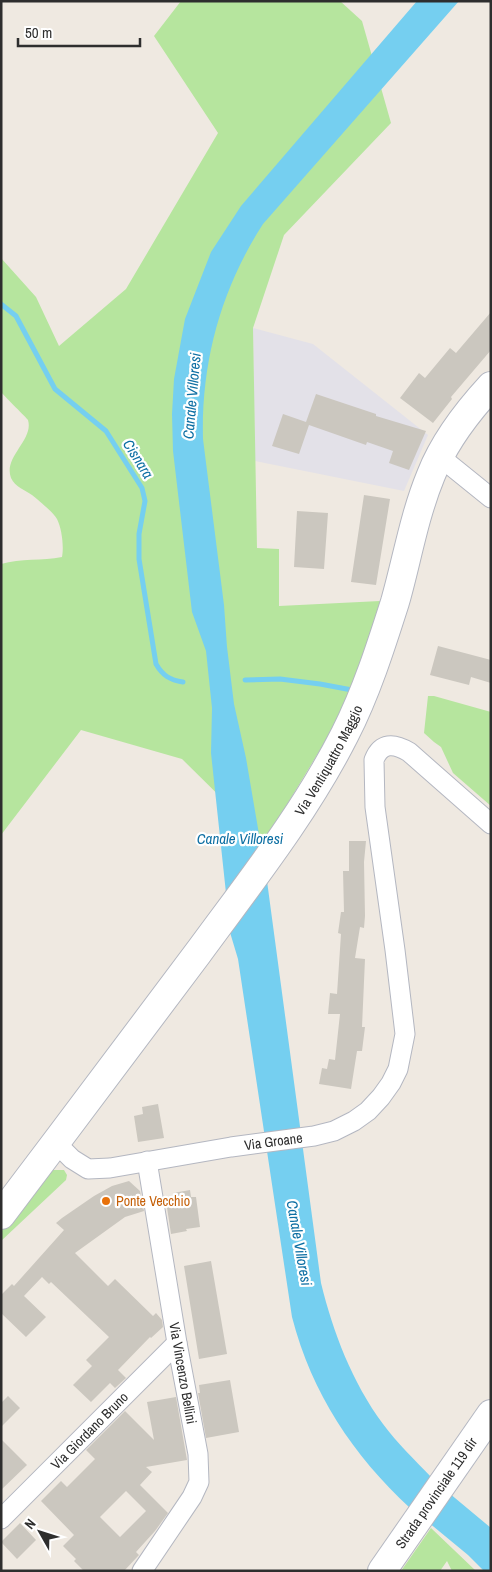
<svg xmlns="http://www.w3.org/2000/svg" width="492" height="1572" viewBox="0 0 492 1572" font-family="'Archivo Narrow',sans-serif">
  <rect width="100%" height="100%" fill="#efe9e1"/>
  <path fill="#e3e1e8" d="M253,328L313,344L428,435L404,491L255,461Z"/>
  <path fill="#b6e59e" d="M181,1H340L362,21L391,123L284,235L253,328L257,548L279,549V606L380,601L352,697L265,841L182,759L81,730L1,835V564C21,558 42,561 62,557C64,547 62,529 57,519C54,513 38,500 32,495C25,490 15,487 11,478C3,457 34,440 28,420C26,417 6,398 1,392V258L36,297L59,346L126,289L218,133L154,36Z
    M428,696H434L491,712V806L453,773L441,747L434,742L424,733Z
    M52,1170H64L67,1175L66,1180L1,1241V1232L46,1173Z
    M431,1528L476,1571H452L447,1561L440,1571H401Z"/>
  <path fill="#75cff0" d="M417,1H459L263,224C221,289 201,362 203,439L224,605L227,647L234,704L246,758L261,846L226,893L211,753L212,708L206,651L192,612L173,451L172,414L174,379L185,319L211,252L241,206Z
    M267,881L321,1283C333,1332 352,1382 383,1424C397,1443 415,1460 432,1478L410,1508C353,1455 312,1394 292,1317L238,959L229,929Z
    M449,1493L491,1528V1571H484L468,1555L428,1522Z"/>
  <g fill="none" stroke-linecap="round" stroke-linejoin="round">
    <path stroke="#75cff0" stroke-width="5" d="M1,304L16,316L55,389L106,431L142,488L145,501L139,534V559L156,664C163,676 170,680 183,682
      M245,680L280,679L320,684L352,690"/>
  </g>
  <path fill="#cbc7bf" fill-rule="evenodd" d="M491,312V350L451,397L452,399L433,423L400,398L419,373L425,378L450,348L456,353Z
    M316,394L376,414V416L426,431L409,470L389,463L393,451L367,442L366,445L309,425L299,454L272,446L283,414L306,422Z
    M364,495L390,499L376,585L351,582Z
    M297,511L328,513L324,569L294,567Z
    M438,646L491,660V683L471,677L469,685L430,675Z
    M349,841H366L364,862L365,916L364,928L360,927L355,958L365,959L362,1027H365L362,1051H357L351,1089L319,1084L322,1068L327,1069L329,1059L335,1060L340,1014H328L330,993L337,994L341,934L338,933L341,912H344L343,871H349Z
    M158,1104L164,1138L138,1142L134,1116L143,1114L142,1107Z
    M129,1181L140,1191L144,1211L125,1217L75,1253L108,1286L115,1279L153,1316L156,1313L162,1320L163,1327L151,1338L150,1337L118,1370L126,1378L115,1388L110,1383L91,1402L73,1385L92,1366L86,1360L109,1337L51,1282L49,1284L42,1277L24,1296L46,1317L26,1337L1,1313V1295L12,1284L14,1286L64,1230L56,1223L62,1218L94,1196L112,1186Z
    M190,1190L191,1197H196L200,1227L186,1229L187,1231L171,1234L166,1201L174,1200L173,1193Z
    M211,1261L227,1354L199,1359L184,1266Z
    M230,1380L239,1432L206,1438L198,1393H200L199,1385Z
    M8,1396L20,1408L1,1427V1403Z
    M176,1397L187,1460L146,1467L152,1472L140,1485L168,1513L155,1531L136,1552L139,1555L124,1571H84L74,1561L76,1559L63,1546L74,1535L41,1501L61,1481L67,1487L95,1459L86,1450L125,1411L154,1440L147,1402ZM126,1491L146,1511L120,1537L100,1517Z
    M1,1439L27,1465L1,1490Z
    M20,1523L36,1540L17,1559L1,1542Z"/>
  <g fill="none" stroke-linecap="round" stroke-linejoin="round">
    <defs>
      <g id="street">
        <path d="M439,456L491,498"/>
        <path id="s1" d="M56,1143L72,1159L88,1169L110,1168L231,1147L314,1136L334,1131L354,1121L368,1111L381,1097L391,1083L398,1069L405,1034L395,950L375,807L374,760C381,742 394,743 409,752L491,824"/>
        <path id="s2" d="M1,1519L177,1343"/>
        <path d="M142,1571L192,1497L199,1482L198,1454L177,1343L147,1161"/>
      </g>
      <g id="secondary">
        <path id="s3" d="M1,1215C67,1128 132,1041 198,953C250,882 305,813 345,734C366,693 381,646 395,602C407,560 414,516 431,475C444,442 467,412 491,386"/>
        <path id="s4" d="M382,1571L491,1414"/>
      </g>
    </defs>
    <use href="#street" stroke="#b4b7c1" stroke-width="21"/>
    <use href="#secondary" stroke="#b4b7c1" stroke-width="30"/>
    <use href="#street" stroke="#fff" stroke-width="19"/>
    <use href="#secondary" stroke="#fff" stroke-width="28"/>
  </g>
  <circle fill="#e8710a" stroke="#fff" stroke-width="2" cx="106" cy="1201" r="5"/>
  <g text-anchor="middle" stroke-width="4.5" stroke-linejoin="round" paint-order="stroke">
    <g font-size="14" fill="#2e2e2e" stroke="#fff">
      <text dy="5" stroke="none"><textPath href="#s3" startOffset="561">Via Ventiquattro Maggio</textPath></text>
      <text dy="5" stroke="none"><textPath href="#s1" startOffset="229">Via Groane</textPath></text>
      <text transform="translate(183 1373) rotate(80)" y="5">Via Vincenzo Bellini</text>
      <text dy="5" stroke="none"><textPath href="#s2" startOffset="125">Via Giordano Bruno</textPath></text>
      <text dy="5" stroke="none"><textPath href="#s4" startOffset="95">Strada provinciale 119 dir</textPath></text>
    </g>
    <g font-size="14" fill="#c56008" stroke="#fff" text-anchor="start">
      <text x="116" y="1206">Ponte Vecchio</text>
    </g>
    <g font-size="15" font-style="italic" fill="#0d6fa3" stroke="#fff">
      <text transform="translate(192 396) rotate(-85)" y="5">Canale Villoresi</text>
      <text transform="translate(138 459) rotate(58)" y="5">Cisnara</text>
      <text x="240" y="844">Canale Villoresi</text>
      <text transform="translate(299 1243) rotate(80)" y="5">Canale Villoresi</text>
    </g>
  </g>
  <rect width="492" height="1572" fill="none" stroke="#2e2e2e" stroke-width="5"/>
  <g transform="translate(40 1532) rotate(309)" stroke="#ffffff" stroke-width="4" paint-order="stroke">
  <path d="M0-4L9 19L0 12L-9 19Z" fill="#2e2e2e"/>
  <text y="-8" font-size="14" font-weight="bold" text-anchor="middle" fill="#2e2e2e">N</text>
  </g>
  <path d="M18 38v8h122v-8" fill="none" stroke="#2e2e2e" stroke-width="2.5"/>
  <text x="25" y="38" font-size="15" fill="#2e2e2e" stroke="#ffffff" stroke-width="4" paint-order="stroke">50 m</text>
</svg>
